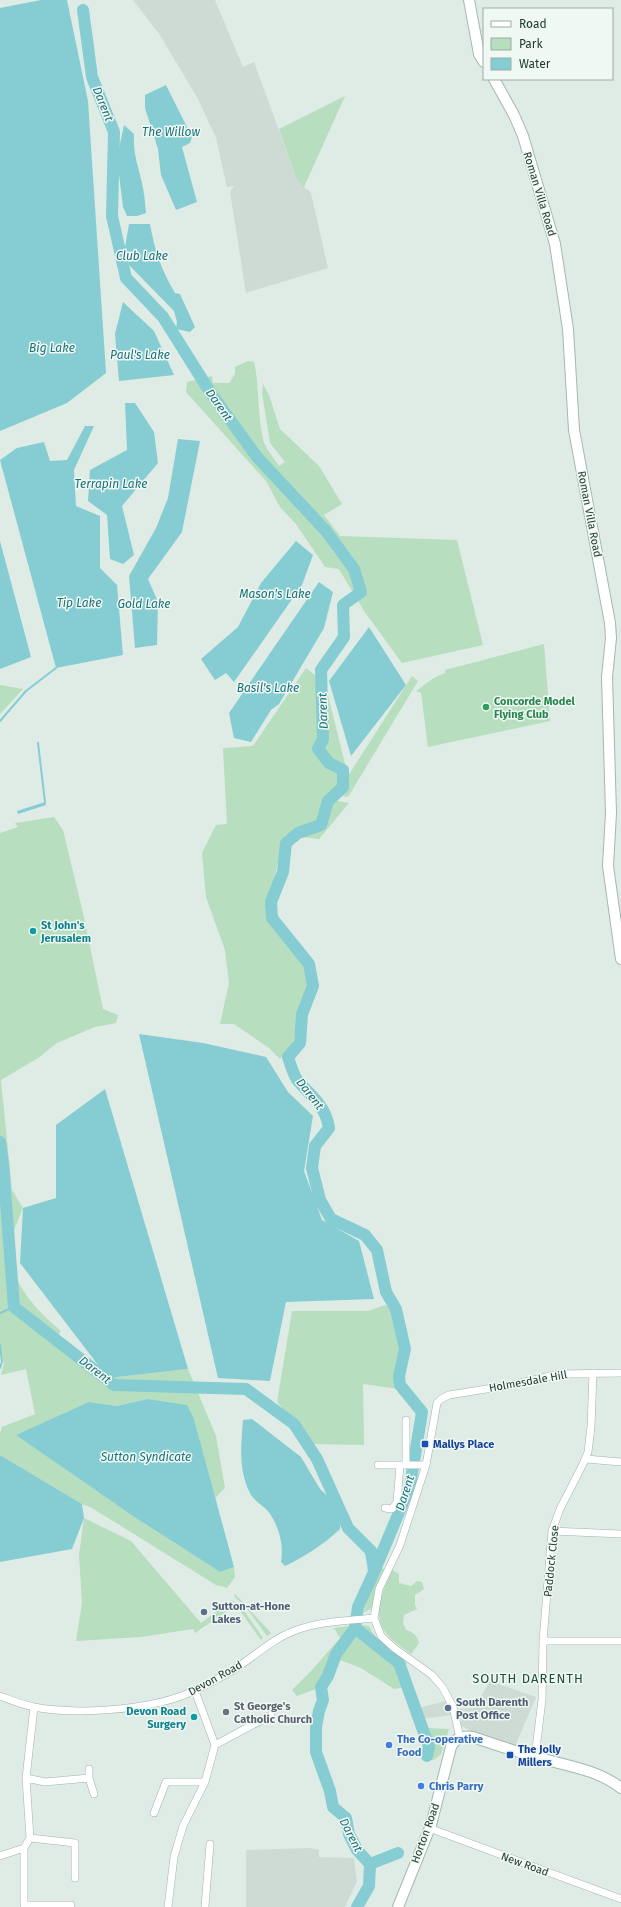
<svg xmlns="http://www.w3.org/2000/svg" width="621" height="1907" viewBox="0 0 621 1907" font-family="'Fira Sans',sans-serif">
  <rect width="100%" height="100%" fill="#dfebe5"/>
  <path fill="#cedbd4" d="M133,0H215L243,67L254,62L297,180L311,193L328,268L246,293L230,192L234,186L227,187L216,138L198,99L160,35Z
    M490,1681L536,1697L516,1744L486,1739L460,1725L462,1719L458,1717L457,1709L474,1708Z
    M446,1701L451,1715L422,1719L418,1708Z
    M310,1848L319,1850V1857L354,1858L357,1881L345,1907H246V1850Z"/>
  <path fill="#b7debf" d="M345,96L304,187L297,180L279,129Z
    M248,361L254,362C260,388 257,414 263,439C265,448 274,458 279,466L285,462L270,443L262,393L263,384L269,395L280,429L319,466L342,504L324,515L340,536L457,540L483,645L402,663L364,611L339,569L325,567L296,524L280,507L266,481L186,392L187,382L212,376L213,383H229L235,374V367Z
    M544,644L550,721L428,747L421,693L416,691C426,684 433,677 445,673V670Z
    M306,668L325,683L348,776L412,676L418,681L348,797L333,794L327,799L349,803L319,839L285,835L268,904L274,927L307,967L308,988L300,1009L293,1042L280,1059L269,1048L234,1024H220L229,983L225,950L206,897L202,853L216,825L227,824L223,748L253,746Z
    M0,685L23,689L0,714Z
    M54,817L63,830L83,913L103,1009L118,1015L116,1023L95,1027L57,1043L38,1058L1,1080L12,1190L23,1208C19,1218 11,1236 10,1246C9,1282 35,1309 61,1331L52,1342L105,1386L108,1378L188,1369L216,1436L225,1488L215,1498L194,1419L147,1399L117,1406L89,1402L136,1518L220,1572L234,1567L235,1577L227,1588L216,1585L92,1508L82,1504L0,1455V1433L2,1427L35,1414L26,1369L1,1375L4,1363L1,1351L0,1352V833L18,827L15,823Z
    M385,1305L391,1307L402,1348L398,1371L399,1389L363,1384L364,1445L314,1444L277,1402L292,1311H368Z
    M84,1518L131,1541L201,1623L232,1600L245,1612L263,1638L261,1640L236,1605L195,1633L193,1629L141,1637L76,1641L82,1603L79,1555Z
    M380,1568L385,1569L376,1591L372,1608L363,1613Z
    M392,1570L399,1574V1583L411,1586L417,1581L422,1582L424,1589L415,1595V1605L417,1609L404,1615L403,1623L406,1630C413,1632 417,1635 419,1643L411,1654C403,1648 393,1642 387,1634C370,1616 384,1589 392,1570Z
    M235,1594L271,1633L267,1636L248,1610L234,1596Z
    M362,1625L369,1626C376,1641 392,1656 407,1663L402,1672L405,1687L394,1689L361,1668L340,1660L326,1685L297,1696L292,1690L312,1670L340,1638L334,1628L350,1626V1631L360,1638L363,1636Z
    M426,1728L449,1729L441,1754L434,1760L429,1759L432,1745Z"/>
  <path fill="#85cdd3" d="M41,0H67L88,101L106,373L67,403L0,431V8Z
    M166,85L192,137L190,143L182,147L197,202L176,210L161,175L158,149L145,108V95Z
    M124,125L134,134C133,151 137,163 141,179C144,190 145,202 146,213L137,216H127L123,207L117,158Z
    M129,224H150C155,252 161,269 175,293L180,294L195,327L190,332L176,329L177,322L174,311L129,265L125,247Z
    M123,302L154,331L174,375L119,381L115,334Z
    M125,403H135L154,432L158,463L122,506L134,555L123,564L110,559L107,515L88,501L90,470L127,450Z
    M85,426H94L74,470L76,506L100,516V568L117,585L123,655L56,668L0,460L17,448L44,442L50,461L67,460Z
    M178,439L200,441L182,532L148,579L158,602L157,645L135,648L129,576L156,528L168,498Z
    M0,541L31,657L0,669Z
    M296,541L313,555L302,585L234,682L226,673L215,680L201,659L238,627L261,583Z
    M319,582L333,592L324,628L279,704L271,710L251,742L234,738L229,713Z
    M369,627L406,685L351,756L329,681Z
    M45,802L46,805L18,814L17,811Z
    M139,1034L203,1043L266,1057L288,1092L313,1116L304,1171L322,1220L359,1241L374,1299L286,1302L270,1381L218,1378Z
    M105,1089L188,1369L108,1378L20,1263L23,1208L56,1198V1125Z
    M147,1399L187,1405L194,1419L234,1567L220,1572L136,1518L16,1435L89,1402L117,1406Z
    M252,1419L301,1457L320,1489L332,1500L340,1520V1529C323,1545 306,1556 285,1566L281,1562C284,1544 279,1525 267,1510C262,1505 255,1501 251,1495C238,1471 241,1446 243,1420Z
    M0,1455L82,1504L84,1518L72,1549L0,1562Z"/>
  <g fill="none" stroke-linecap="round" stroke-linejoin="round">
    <path stroke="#85cdd3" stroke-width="2" d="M0,721L26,691L56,668
      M38,743L45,802
      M0,1313L14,1307
      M0,1345L2,1362L0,1368"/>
    <path stroke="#85cdd3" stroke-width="12" d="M83,10L92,77L114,132L112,216L126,278L163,317L210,392L257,457L326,531L354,569L361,592L343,605L344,637L321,670L323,739L318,749L329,763L343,770V787L328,801L321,825L298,833L286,843L283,872L271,902L272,918L309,964L313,986L302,1014L300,1043L288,1057C291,1065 293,1075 298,1081C311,1096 326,1106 329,1128L315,1146L312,1168L320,1200L331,1219L365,1235L377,1250L386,1292L396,1309L405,1349L399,1376L400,1385L422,1412L410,1486L374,1572L358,1607L355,1628L336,1654L328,1676L321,1687L323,1700L319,1711L316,1727V1752L330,1791L333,1807L346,1818L349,1834L357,1850L370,1864L369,1886L357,1907
      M0,1142L3,1164L14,1307L114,1385L246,1389L294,1424L317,1459L348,1528L371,1551L374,1571
      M355,1628L399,1663L429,1747L427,1756
      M370,1864L398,1853"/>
    <defs>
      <path id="street" d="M586,1459L621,1462
        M406,1464V1420
        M378,1465H426
        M385,1508L392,1509L397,1502L400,1466
        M552,1531L621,1534
        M543,1641H621
        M0,1696C11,1700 23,1705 34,1707C75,1715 146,1710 184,1695C200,1689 215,1680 230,1672C252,1659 270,1640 294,1631C319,1621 347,1621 374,1618
        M460,1738L453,1707L443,1688L432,1675L394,1648L381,1636L374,1618L379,1589L400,1545L426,1465L437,1403L441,1399L449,1395L512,1385L559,1374L621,1373
        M215,1745L271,1715
        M535,1757L542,1700L543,1641L552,1531L560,1509L583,1464L588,1452L591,1427L593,1373
        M89,1769V1778L94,1794
        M26,1778L45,1782L89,1778
        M154,1813L166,1782H205
        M429,1828L621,1899
        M30,1838L75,1843V1878
        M24,1848V1905H71
        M0,1856L24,1848L30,1838L26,1778L34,1707
        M168,1907L174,1857L183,1826L205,1782L215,1745L195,1691
        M205,1907L210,1844"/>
      <path id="secondary" d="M469,0L479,54L484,62
        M494,79L514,115L523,136L555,244L568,329L574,430L610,623L611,638L607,677L611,813L608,866L621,959
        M398,1907L431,1825L451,1747C455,1738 463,1735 473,1737C496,1745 520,1753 544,1759C571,1767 598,1770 621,1788"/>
    </defs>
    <use href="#street" stroke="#a2b3ac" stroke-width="8"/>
    <use href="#secondary" stroke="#a0baaf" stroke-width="12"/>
    <use href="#street" stroke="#fff" stroke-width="7"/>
    <use href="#secondary" stroke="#fff" stroke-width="10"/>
  </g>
  <circle fill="#2e9e5b" stroke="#f0f8f3" stroke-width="1.5" cx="486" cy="707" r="4"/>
  <g fill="#0f9aa8" stroke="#f0f8f3" stroke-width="1.5">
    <circle cx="33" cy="931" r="4"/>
    <circle cx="194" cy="1717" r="4"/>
  </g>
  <g fill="#1a4fb4" stroke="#f0f8f3" stroke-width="1.5">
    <rect x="421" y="1440" width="8" height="8" rx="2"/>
    <rect x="506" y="1751" width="8" height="8" rx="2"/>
  </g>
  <g fill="#5c6f8a" stroke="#f0f8f3" stroke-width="1.5">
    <circle cx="204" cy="1612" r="4"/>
    <circle cx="448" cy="1708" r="4"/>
  </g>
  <circle fill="#6b7280" stroke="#f0f8f3" stroke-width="1.5" cx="226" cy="1712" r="4"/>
  <g fill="#3f7fe0" stroke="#f0f8f3" stroke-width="1.5">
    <circle cx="389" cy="1745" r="4"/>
    <circle cx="421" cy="1786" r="4"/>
  </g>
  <g text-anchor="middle" stroke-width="3" stroke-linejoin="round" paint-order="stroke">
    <g font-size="11" fill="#203c32" stroke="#f0f8f3">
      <text transform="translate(540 194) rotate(73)" y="4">Roman Villa Road</text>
      <text transform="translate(590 514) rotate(79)" y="4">Roman Villa Road</text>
      <text transform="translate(528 1381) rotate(-10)" y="4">Holmesdale Hill</text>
      <text transform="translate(551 1561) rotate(-84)" y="4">Paddock Close</text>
      <text transform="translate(215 1678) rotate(-29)" y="4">Devon Road</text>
      <text transform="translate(425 1833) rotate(-70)" y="4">Horton Road</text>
      <text transform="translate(525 1864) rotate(20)" y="4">New Road</text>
    </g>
    <g font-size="11" font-weight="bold" fill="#27864d" stroke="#f0f8f3" text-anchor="start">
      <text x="494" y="705">Concorde Model<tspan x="494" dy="13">Flying Club</tspan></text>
    </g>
    <g font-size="11" font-weight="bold" fill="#0d838f" stroke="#f0f8f3" text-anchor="start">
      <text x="41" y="929">St John's<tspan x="41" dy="13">Jerusalem</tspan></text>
      <text x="186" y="1715" text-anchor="end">Devon Road<tspan x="186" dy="13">Surgery</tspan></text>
    </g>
    <g font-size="11" font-weight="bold" fill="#164399" stroke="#f0f8f3" text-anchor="start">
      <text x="433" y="1448">Mallys Place</text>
      <text x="518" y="1753">The Jolly<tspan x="518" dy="13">Millers</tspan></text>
    </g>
    <g font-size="11" font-weight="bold" fill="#4e5e75" stroke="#f0f8f3" text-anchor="start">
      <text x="212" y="1610">Sutton-at-Hone<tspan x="212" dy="13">Lakes</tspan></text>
      <text x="456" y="1706">South Darenth<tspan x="456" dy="13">Post Office</tspan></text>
    </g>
    <g font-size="11" font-weight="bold" fill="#5b616d" stroke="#f0f8f3" text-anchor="start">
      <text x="234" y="1710">St George's<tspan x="234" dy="13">Catholic Church</tspan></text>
    </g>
    <g font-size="11" font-weight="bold" fill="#366cbe" stroke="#f0f8f3" text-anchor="start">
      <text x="397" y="1743">The Co-operative<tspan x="397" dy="13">Food</tspan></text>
      <text x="429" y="1790">Chris Parry</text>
    </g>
    <g font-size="12" font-style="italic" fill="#18717a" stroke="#f0f8f3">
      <text transform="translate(103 104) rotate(68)" y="4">Darent</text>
      <text x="171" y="136">The Willow</text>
      <text x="142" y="260">Club Lake</text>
      <text x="52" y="352">Big Lake</text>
      <text x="140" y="359">Paul's Lake</text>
      <text transform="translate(219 405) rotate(55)" y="4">Darent</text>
      <text x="111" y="488">Terrapin Lake</text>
      <text x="275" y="598">Mason's Lake</text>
      <text x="79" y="607">Tip Lake</text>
      <text x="144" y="608">Gold Lake</text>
      <text x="268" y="692">Basil's Lake</text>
      <text transform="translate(323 711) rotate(-92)" y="4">Darent</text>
      <text transform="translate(310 1094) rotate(52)" y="4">Darent</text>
      <text transform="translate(95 1370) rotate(38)" y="4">Darent</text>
      <text x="146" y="1461">Sutton Syndicate</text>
      <text transform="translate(405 1493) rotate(-72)" y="4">Darent</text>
      <text transform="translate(351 1835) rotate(63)" y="4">Darent</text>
    </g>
    <g font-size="13" letter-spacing="1" fill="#1b4f3e" stroke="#f0f8f3">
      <text x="528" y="1683">SOUTH DARENTH</text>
    </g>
  </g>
  <rect x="483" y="8" width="130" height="72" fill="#f0f8f3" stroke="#9dada6"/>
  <rect x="491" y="21" width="20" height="6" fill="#ffffff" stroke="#9dada6"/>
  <text x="519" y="28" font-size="12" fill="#203c32">Road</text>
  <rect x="491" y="38" width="20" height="12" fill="#b7debf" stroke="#9dada6"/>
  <text x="519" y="48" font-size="12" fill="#203c32">Park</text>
  <rect x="491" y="58" width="20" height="12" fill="#85cdd3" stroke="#9dada6"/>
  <text x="519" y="68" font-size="12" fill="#203c32">Water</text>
</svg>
